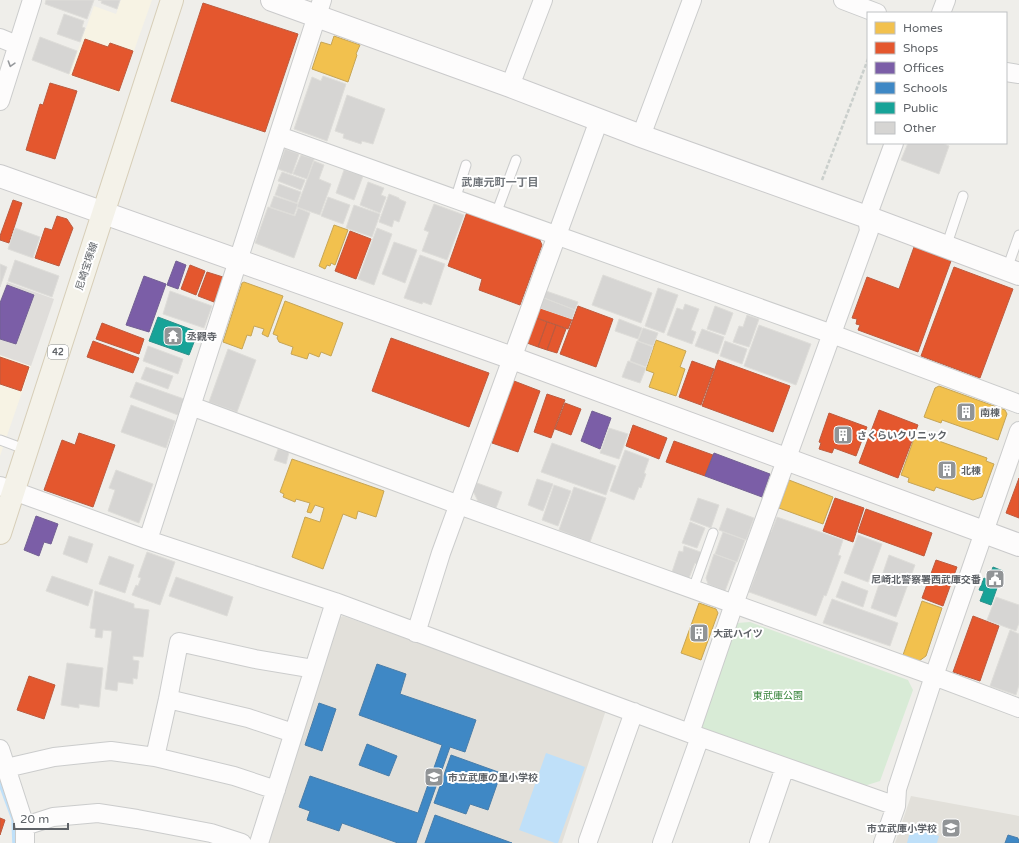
<svg xmlns="http://www.w3.org/2000/svg" width="1019" height="843" viewBox="0 0 1019 843" font-family="'Varela Round','Noto Sans JP',sans-serif">
  <rect width="100%" height="100%" fill="#efeeea"/>
  <path fill="#f7f3e4" d="M121,0H152L119,93L69,75L94,6L116,14Z
    M0,355L31,366L0,456Z"/>
  <path fill="#dfddda" d="M7,282L54,299L31,366L0,355V301Z"/>
  <path fill="#e2e0da" d="M343,616L606,710L562,843H263L335,619Z
    M911,796L1019,816V843H895Z"/>
  <path fill="#d8ebd6" d="M750,622L908,680L913,690L880,781L864,786L703,731L701,724L737,623Z"/>
  <path fill="#bfe0f9" d="M546,753L585,767L558,843H555L519,830Z
    M911,828L939,836L937,843H907Z"/>
  <path fill="#f2c14e" stroke="#c6a556" d="M334,36L360,45L356,54L357,55L348,82L312,69L321,42L331,45Z
    M334,225L348,230L335,265L331,263L330,266L327,265L325,269L319,266Z
    M244,282L283,296L268,337L262,334L264,329L254,326L251,336L247,335L242,349L223,342L242,283Z
    M285,301L343,323L331,356L321,352L319,357L309,353L307,359L291,354L293,347L279,342L277,338L278,336L273,334Z
    M656,340L686,351L680,367L685,369L676,396L649,387L654,373L646,370Z
    M939,386L1005,410L1007,414L998,440L942,420L941,423L924,417L935,388Z
    M916,433L987,458L986,461L994,464L982,497L973,500L936,487L934,491L908,482L909,478L901,475Z
    M292,459L384,491L376,517L358,511L356,519L343,514L323,569L292,557L305,517L320,522L324,508L315,505L311,513L307,512L310,503L296,499L295,502L283,497L284,494L280,492Z
    M789,480L833,497L823,524L779,508Z
    M922,601L942,608L926,656L919,661L903,655Z
    M699,603L716,609L718,613L701,660L681,653Z"/>
  <path fill="#e4572e" stroke="#bc5b3f" d="M203,3L298,34L265,132L171,101Z
    M85,39L108,47L110,43L133,51L119,91L72,75Z
    M50,83L77,91L55,159L26,150L40,104L43,105Z
    M13,200L22,203L9,243L0,240V236Z
    M467,212L539,238L542,245L520,305L479,290L482,279L448,266Z
    M57,216L67,219L73,228L59,266L35,258L45,228L52,230Z
    M350,231L371,239L356,279L335,271Z
    M914,247L951,261L918,352L858,330L860,325L856,324L857,319L852,318L867,277L899,289Z
    M190,265L205,271L196,295L181,289Z
    M954,267L1013,289L980,378L921,356Z
    M207,272L223,277L214,302L198,296Z
    M578,306L613,319L596,367L560,354Z
    M540,308L572,319L568,329L537,318Z
    M536,318L547,322L538,347L527,343Z
    M547,322L556,325L547,350L538,347Z
    M102,323L144,339L139,354L96,339Z
    M556,325L566,329L557,353L547,350Z
    M391,338L489,373L469,427L372,391Z
    M93,341L139,358L133,373L87,357Z
    M0,357L29,367L21,391L0,384Z
    M718,360L790,386L773,432L702,406Z
    M692,361L714,369L701,405L679,397Z
    M514,381L540,391L518,452L492,443Z
    M547,394L565,400L551,438L534,432Z
    M565,403L581,409L571,435L555,429Z
    M879,410L918,425L898,478L859,463Z
    M829,413L867,427L856,456L834,448L832,453L819,449L821,443L819,442Z
    M633,425L667,438L659,459L626,446Z
    M79,433L115,445L93,507L44,490L62,440L75,445Z
    M674,441L713,455L705,476L666,462Z
    M1019,478V518L1006,513Z
    M835,498L864,508L853,542L823,531Z
    M866,509L932,533L924,556L858,532Z
    M936,560L957,567L943,606L922,598Z
    M973,616L999,626L980,681L953,672Z
    M29,676L55,685L44,719L17,710Z
    M0,818L5,820L0,835Z"/>
  <path fill="#7b5ea7" stroke="#736094" d="M176,261L186,265L178,289L167,285Z
    M144,276L166,284L149,332L126,325Z
    M7,285L34,295L16,344L0,339V303Z
    M592,411L611,418L600,449L581,441Z
    M714,453L770,474L762,497L705,476Z
    M36,516L58,524L51,544L44,542L39,556L24,550Z"/>
  <path fill="#3f88c5" stroke="#497da9" d="M377,664L406,674L400,694L476,720L465,752L450,747L416,843H398L342,823L339,831L307,820L310,811L299,807L310,776L418,813L442,745L359,715Z
    M319,703L336,709L322,751L305,745Z
    M367,744L397,756L389,776L359,765Z
    M451,755L501,773L488,810L470,804L466,814L434,803Z
    M435,815L512,843H425Z
    M1008,835L1018,838V839L1019,840V843H1005Z"/>
  <path fill="#17a398" stroke="#2d908a" d="M158,317L198,332L189,355L149,341Z
    M993,567L1003,571L991,605L980,601L984,591L979,590L984,578L988,580Z"/>
  <g fill="none" stroke-linecap="round" stroke-linejoin="round">
    <path stroke="#bfe0f9" stroke-width="5.5" d="M0,781L14,819L15,843"/>
  </g>
  <path fill="#d6d5d3" stroke="#deddd9" d="M46,0H94L87,19L45,4Z
    M98,0H120L117,9L101,3L102,1Z
    M64,14L84,21L82,27L85,28L80,42L57,34Z
    M40,37L77,51L69,74L32,60Z
    M323,76L346,84L327,141L294,129L312,77L321,81Z
    M347,95L385,109L373,144L362,141L361,144L343,138L344,134L335,131Z
    M908,143H942L949,146L939,174L901,160Z
    M285,149L299,154L292,174L278,169Z
    M301,155L314,159L307,179L293,174Z
    M314,161L324,165L319,179L331,184L320,215L297,207Z
    M344,170L363,176L354,200L336,193Z
    M282,172L305,180L301,190L278,181Z
    M368,182L384,188L381,195L386,197L380,213L360,205Z
    M279,184L301,192L297,203L275,195Z
    M389,194L399,198V199L406,202L399,222L394,220L392,227L379,222Z
    M274,196L298,204L294,215L270,207Z
    M328,197L350,205L343,224L321,216Z
    M434,204L464,215L447,260L422,251L429,232L424,230Z
    M354,205L380,214L372,237L346,228Z
    M268,207L295,216L298,208L310,213L294,258L255,243Z
    M15,228L40,237L33,258L8,249Z
    M377,228L392,234L374,285L358,279Z
    M394,242L417,250L405,283L382,274Z
    M420,255L445,264L431,305L423,302L422,304L404,298Z
    M15,260L59,276L52,297L8,281Z
    M0,264L7,267L0,287Z
    M603,275L652,293L641,323L592,305Z
    M658,288L678,295L664,333L645,326Z
    M170,291L212,306L204,328L163,314Z
    M546,291L578,302L575,310L544,298Z
    M544,298L575,310L572,319L540,308Z
    M685,304L699,309L691,330L696,332L692,344L667,335L677,308L683,310Z
    M715,306L733,313L725,335L707,329Z
    M747,315L759,319L749,347L733,342L739,326L743,327Z
    M619,319L642,328L638,339L615,331Z
    M759,325L811,344L796,385L744,366Z
    M643,328L658,333L653,346L638,341Z
    M702,329L724,337L718,354L695,346Z
    M637,341L653,347L646,367L630,361Z
    M725,341L747,349L742,364L720,356Z
    M148,346L183,359L178,374L143,361Z
    M228,349L256,360L237,412L209,402Z
    M628,361L646,368L640,383L622,377Z
    M146,367L173,376L168,389L141,379Z
    M136,382L184,399L178,415L130,397Z
    M131,405L175,421L166,448L121,432Z
    M609,428L628,434L619,459L600,453Z
    M552,443L616,466L606,495L541,472Z
    M278,449L289,452L286,464L274,460Z
    M625,450L649,459L644,473L646,474L641,488L639,487L634,500L610,491Z
    M116,470L153,484L139,523L108,511L115,490L109,488Z
    M537,479L553,484L543,511L528,505Z
    M477,483L502,492L496,508L478,501L473,491Z
    M554,485L571,491L558,526L542,520Z
    M574,487L606,498L590,542L559,530Z
    M698,498L719,505L711,528L690,520Z
    M727,508L754,518L746,540L719,530Z
    M777,517L843,540L838,555L841,556L826,596L824,595L816,616L749,592L757,571L756,570L770,532H771Z
    M690,522L705,528L697,548L682,543Z
    M723,532L745,540L737,562L715,554Z
    M858,535L882,544L868,582L844,573Z
    M69,536L93,544L87,563L63,554Z
    M684,546L703,553L698,565L695,563L689,578L672,572L679,551L683,552Z
    M147,552L175,562L160,605L132,595L136,585L138,586L141,578L138,577Z
    M714,554L736,562L725,591L708,584L706,578Z
    M889,555L915,565L896,617L871,608Z
    M109,556L134,565L125,593L99,584Z
    M52,576L93,590L88,606L46,591Z
    M176,577L233,597L227,616L169,596Z
    M842,581L868,591L863,607L836,597Z
    M95,591L134,604V608L149,610L143,657L133,656V660L139,661L137,679L133,678V684L118,682L117,691L105,689L112,631L103,630L102,638L95,637L96,629L90,628Z
    M996,597L1019,605V623L1016,631L987,620Z
    M832,599L898,623L890,646L823,623Z
    M1010,630L1019,634V685L1016,695L990,686Z
    M67,663L103,668L99,707L79,704V708L61,705Z"/>
  <g fill="none" stroke-linecap="round" stroke-linejoin="round">
    <defs>
      <path id="lane" d="M455,200L466,165
        M496,214L516,160
        M946,247L963,196
        M1007,269L1019,235
        M0,440L27,450
        M693,589L713,533"/>
      <path id="street" d="M843,0L877,13
        M941,13L946,0
        M0,38L17,45
        M1006,72L1019,74
        M510,86L543,0
        M0,101L32,0
        M279,136L832,334L1019,404
        M641,136L692,0
        M191,406L459,505L934,676L1019,708
        M0,486L33,498L148,540L335,602L700,737L896,806
        M148,540L322,0
        M416,633L441,553L599,120
        M168,699L248,718L293,733
        M690,733L734,604L869,231L867,217L894,143
        M0,749L25,826V843
        M155,757L168,699L179,642L255,659L314,669
        M7,770L15,766L54,757L111,751L155,757L234,776L276,790
        M25,826L53,817L98,813L137,819L211,833L242,843
        M588,841L634,712
        M259,843L335,602
        M662,843L700,737
        M759,843L785,767
        M883,843L896,806L897,789L934,676L1019,431"/>
      <path id="secondary" d="M272,0L510,86L641,136L867,217L1019,274
        M0,176L512,358L1019,545"/>
      <path id="primary" d="M0,533L172,0"/>
    </defs>
    <use href="#lane" stroke="#cbcccc" stroke-width="11"/>
    <use href="#street" stroke="#cbcccc" stroke-width="20"/>
    <use href="#secondary" stroke="#cacacb" stroke-width="24"/>
    <use href="#primary" stroke="#d7ceb8" stroke-width="24"/>
    <path stroke="#cacfcc" stroke-width="2.5" stroke-dasharray="4 2" stroke-linecap="butt" d="M822,180L868,59"/>
    <use href="#lane" stroke="#fdfcfc" stroke-width="9"/>
    <use href="#street" stroke="#fdfcfc" stroke-width="18"/>
    <use href="#secondary" stroke="#fdfcfc" stroke-width="22"/>
    <use href="#primary" stroke="#f4f2e9" stroke-width="22"/>
  </g>
  <defs><path id="oneway-chevron" d="M-2-3.5L2.5 0L-2 3.5" fill="none" stroke-width="1.6" stroke-linecap="round" stroke-linejoin="round"/></defs>
  <use stroke="#96999c" href="#oneway-chevron" transform="translate(11 64) rotate(107)"/>
  <defs>
    <symbol id="temple-square" viewBox="-11 -11 22 22"><rect x="-9" y="-9" width="18" height="18" rx="4" fill="#919496" stroke="#fff"/><path d="M0-6L5-2H3V0L6.5 2.5H4V6H1.5V3h-3V6H-4V2.5H-6.5L-3 0V-2H-5Z" fill="#fff"/></symbol>
    <symbol id="building-square" viewBox="-11 -11 22 22"><rect x="-9" y="-9" width="18" height="18" rx="4" fill="#919496" stroke="#fff"/><path d="M-4-6H4V6H1V3H-1V6H-4ZM-2.5-4.3h1.7v1.8h-1.7ZM.8-4.3h1.7v1.8H.8ZM-2.5-1h1.7V.8h-1.7ZM.8-1h1.7V.8H.8Z" fill="#fff"/></symbol>
    <symbol id="civic-square" viewBox="-11 -11 22 22"><rect x="-9" y="-9" width="18" height="18" rx="4" fill="#919496" stroke="#fff"/><path d="M-.6-6.5H3V-4.5H.6V-3L4-1V1h2V6H-6V1h2V-1L-.6-3ZM-1.2 2.5V6h2.4V2.5Z" fill="#fff"/></symbol>
    <symbol id="school-square" viewBox="-11 -11 22 22"><rect x="-9" y="-9" width="18" height="18" rx="4" fill="#919496" stroke="#fff"/><path d="M0-5L7-2L0 1L-7-2ZM-4 1L0 2.5L4 1V4Q0 6-4 4Z" fill="#fff"/></symbol>
  </defs>
  <g fill-rule="evenodd">
    <use href="#temple-square" x="162" y="325" width="22" height="22"/>
    <use href="#building-square" x="955" y="401" width="22" height="22"/>
    <use href="#building-square" x="832" y="424" width="22" height="22"/>
    <use href="#building-square" x="936" y="459" width="22" height="22"/>
    <use href="#civic-square" x="984" y="568" width="22" height="22"/>
    <use href="#building-square" x="688" y="622" width="22" height="22"/>
    <use href="#school-square" x="423" y="766" width="22" height="22"/>
    <use href="#school-square" x="940" y="817" width="22" height="22"/>
  </g>
  <g text-anchor="middle" stroke-width="4" stroke-linejoin="round" paint-order="stroke">
    <rect fill="#fff" stroke="#8f9295" stroke-width="1" x="48" y="345" width="20" height="14" rx="3"/>
    <g font-size="9" font-weight="bold" fill="#5f6368">
      <text x="58" y="355">42</text>
    </g>
    <g font-size="10" fill="#5f6368" stroke="#fff">
      <text transform="translate(86 266) rotate(-72)" y="4">尼崎宝塚線</text>
    </g>
    <g font-size="10" font-weight="bold" fill="#5f6368" stroke="#fff" text-anchor="start">
      <text x="187" y="340">丞觀寺</text>
      <text x="980" y="416">南棟</text>
      <text x="857" y="439">さくらいクリニック</text>
      <text x="961" y="474">北棟</text>
      <text x="981" y="583" text-anchor="end">尼崎北警察署西武庫交番</text>
      <text x="713" y="637">大武ハイツ</text>
      <text x="448" y="781">市立武庫の里小学校</text>
      <text x="937" y="832" text-anchor="end">市立武庫小学校</text>
    </g>
    <g font-size="10" fill="#348238" stroke="#fff">
      <text x="778" y="699">東武庫公園</text>
    </g>
    <g font-size="11" font-weight="bold" fill="#70757a" stroke="#fff">
      <text x="500" y="186">武庫元町一丁目</text>
    </g>
  </g>
  <rect x="867" y="12" width="140" height="132" fill="#ffffff" stroke="#bfc1c3"/>
  <rect x="875" y="22" width="20" height="12" fill="#f2c14e" stroke="#bfc1c3"/>
  <text x="903" y="32" font-size="12" fill="#5f6368">Homes</text>
  <rect x="875" y="42" width="20" height="12" fill="#e4572e" stroke="#bfc1c3"/>
  <text x="903" y="52" font-size="12" fill="#5f6368">Shops</text>
  <rect x="875" y="62" width="20" height="12" fill="#7b5ea7" stroke="#bfc1c3"/>
  <text x="903" y="72" font-size="12" fill="#5f6368">Offices</text>
  <rect x="875" y="82" width="20" height="12" fill="#3f88c5" stroke="#bfc1c3"/>
  <text x="903" y="92" font-size="12" fill="#5f6368">Schools</text>
  <rect x="875" y="102" width="20" height="12" fill="#17a398" stroke="#bfc1c3"/>
  <text x="903" y="112" font-size="12" fill="#5f6368">Public</text>
  <rect x="875" y="122" width="20" height="12" fill="#d6d5d3" stroke="#bfc1c3"/>
  <text x="903" y="132" font-size="12" fill="#5f6368">Other</text>
  <path d="M14 823v6h54v-6" fill="none" stroke="#5f6368" stroke-width="2"/>
  <text x="20" y="823" font-size="12" fill="#5f6368" stroke="#ffffff" stroke-width="3" paint-order="stroke">20 m</text>
</svg>
